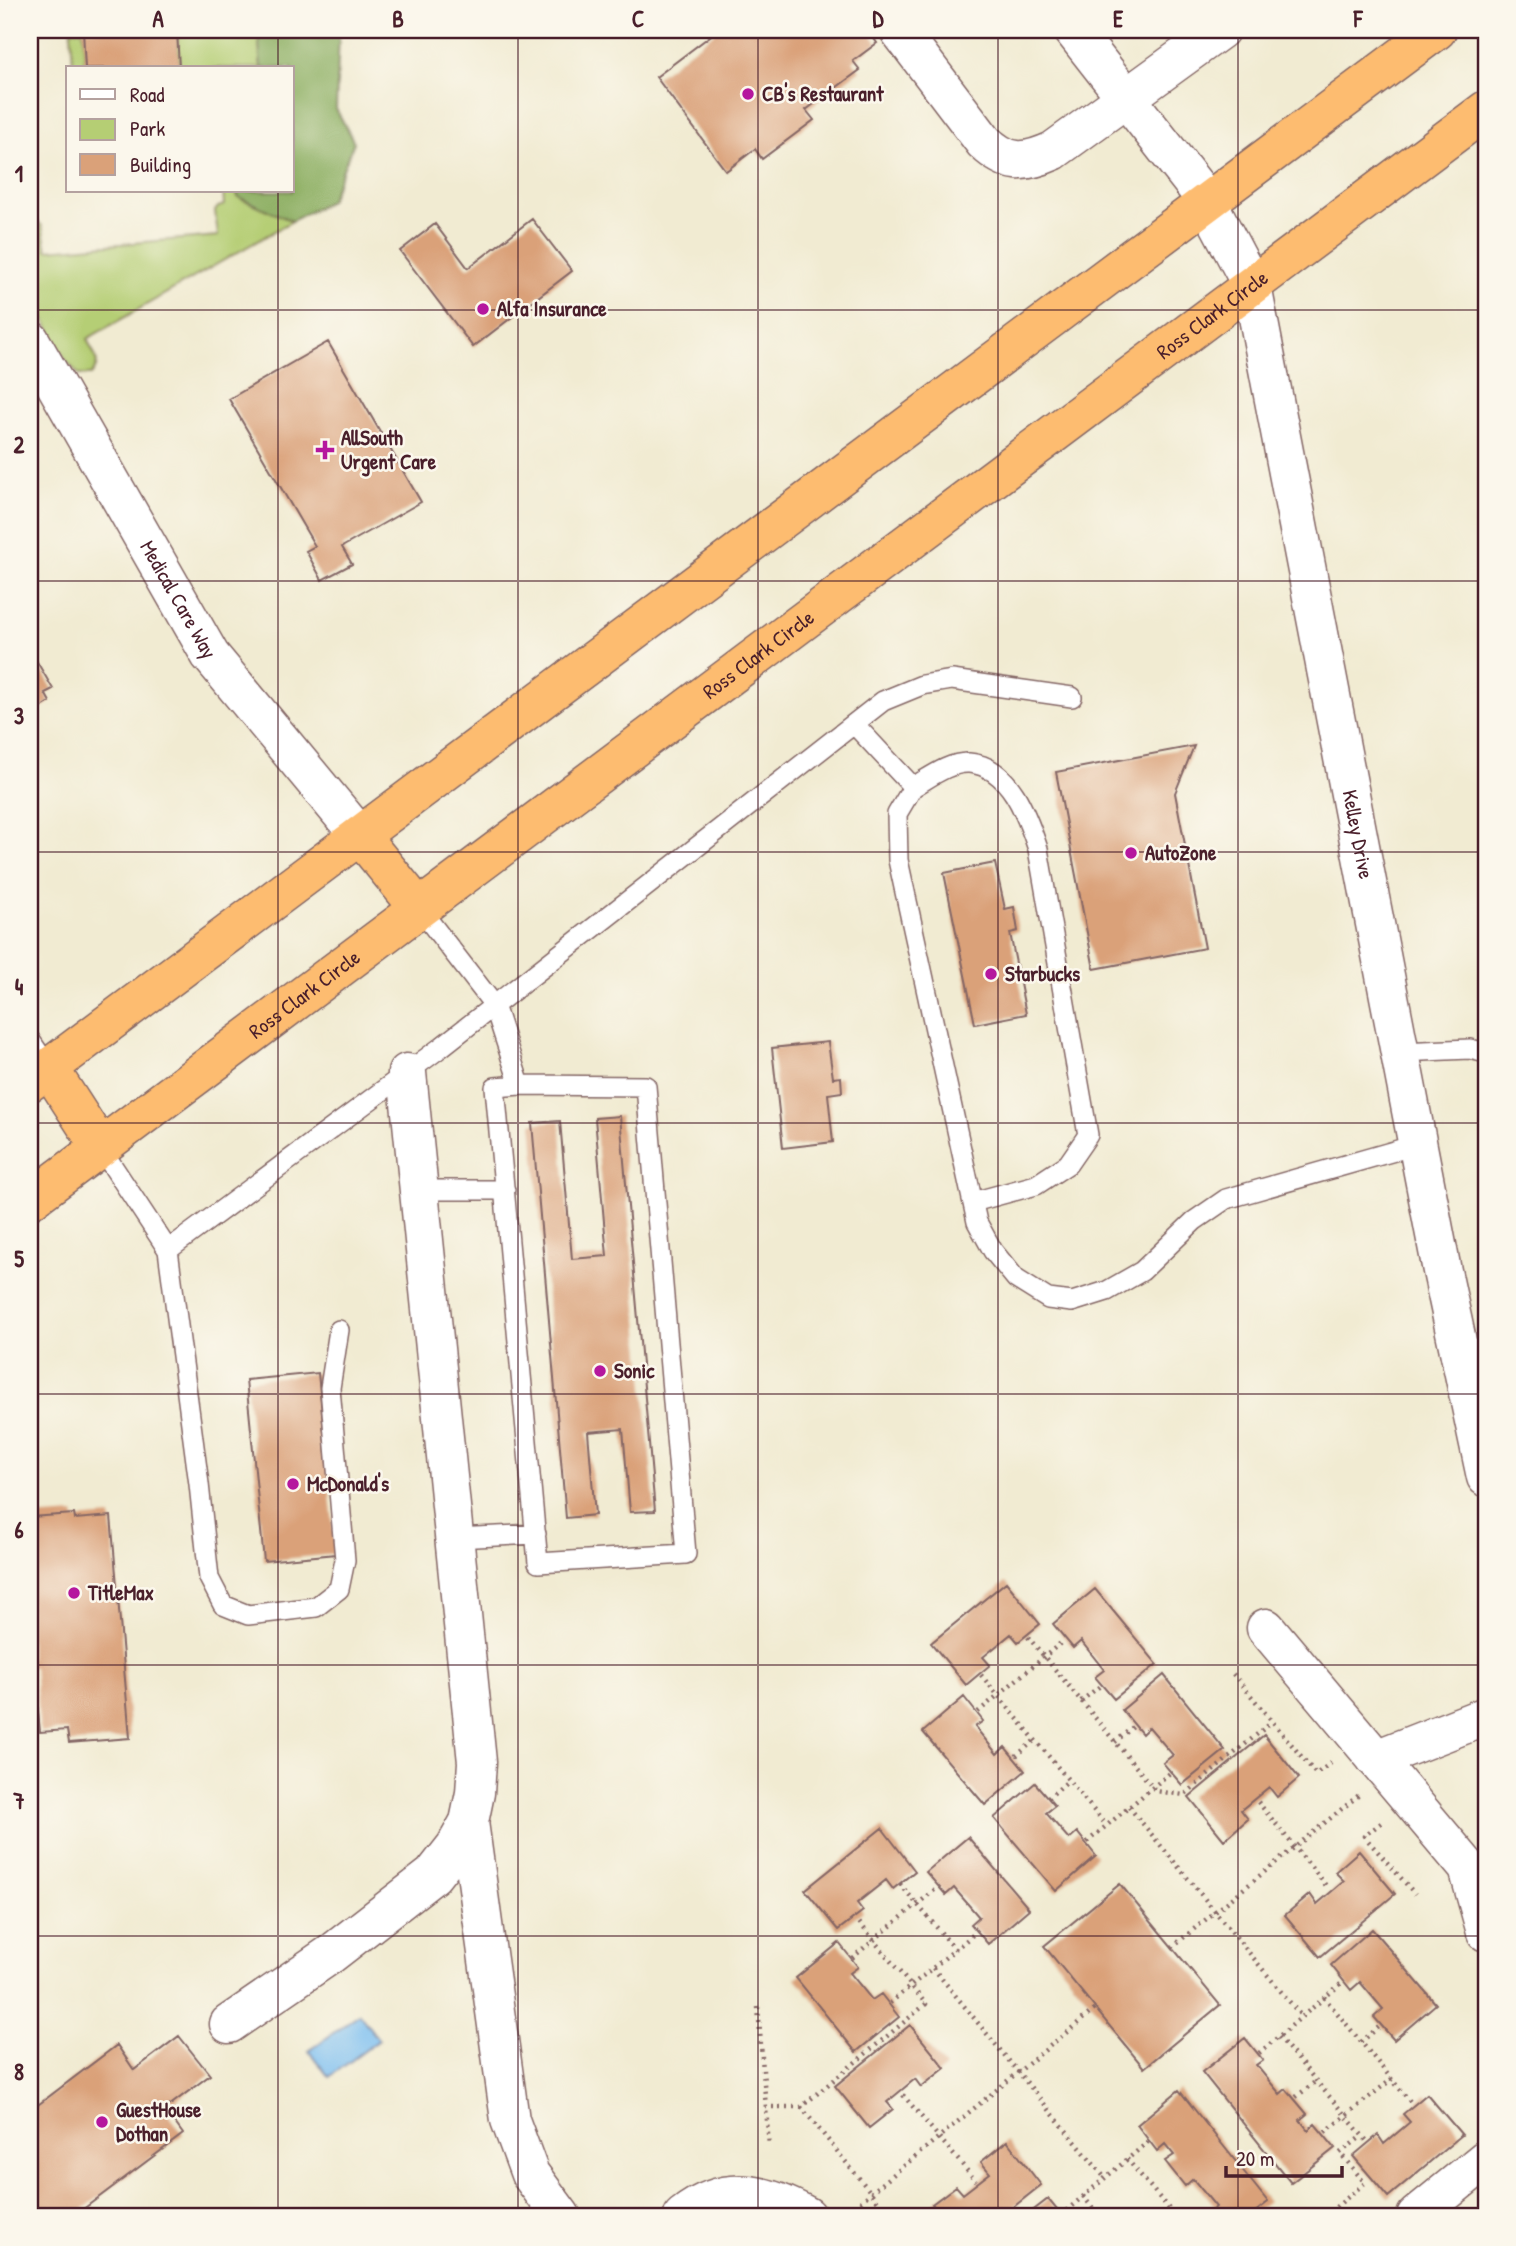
<svg xmlns="http://www.w3.org/2000/svg" width="1516" height="2246" viewBox="0 0 1516 2246" font-family="'Patrick Hand',sans-serif">
  <rect width="100%" height="100%" fill="#fbf7ec"/>
  <filter id="ink" filterUnits="userSpaceOnUse"><feTurbulence type="fractalNoise" baseFrequency=".0143" numOctaves="2"/><feDisplacementMap in="SourceGraphic" scale="14" xChannelSelector="R" yChannelSelector="G"/><feConvolveMatrix kernelMatrix="1 2 1 2 8 2 1 2 1" color-interpolation-filters="sRGB"/></filter>
  <filter id="wash" filterUnits="userSpaceOnUse"><feTurbulence type="fractalNoise" baseFrequency=".00686" numOctaves="4" result="noise"/><feDisplacementMap in="SourceGraphic" scale="28" xChannelSelector="R" yChannelSelector="G"/><feGaussianBlur stdDeviation="1.57" result="paint"/><feColorMatrix in="noise" values="0 0 0 0 0 0 0 0 0 0 0 0 0 0 0 0 0 1.4 0 .05"/><feComposite in="paint" operator="in"/></filter>
  <g filter="url(#wash)">
    <rect width="100%" height="100%" fill="#f1ebd2"/>
    <path fill="#b5ce74" stroke="#807650" stroke-width="2" d="M71,30H83L85,68H73Z
      M177,30H258L261,68H179Z
      M223,191H237L238,197L292,221L87,339C93,353 103,362 91,375H79L66,361L30,291V218L34,217L42,226L47,250L218,236L215,211L218,207L224,205Z"/>
    <path fill="#90b166" stroke="#6d6848" stroke-width="2" d="M258,30H345L339,34L336,109L354,142L330,201L292,221L238,197L237,191H292V68H261Z"/>
    <path fill="#7abef0" stroke="#626e8e" stroke-width="2" d="M359,2014L379,2040L329,2077L309,2051Z"/>
    <g id="blocks">
      <path fill="#daa179" d="M83,30H177L179,68H85Z
        M718,30H868L877,43L853,61L860,70L806,110L814,120L762,159L755,149L726,171L656,77Z
        M532,219L572,271L473,347L400,251L435,224L468,268Z
        M328,342L421,502L342,547L352,564L322,580L306,551L315,546L229,399Z
        M30,650L53,689L45,693L50,702L30,715Z
        M1194,746L1175,793L1205,948L1094,969L1056,772Z
        M995,863L1005,909L1014,907L1018,931L1010,933L1026,1014L975,1024L944,873Z
        M828,1042L833,1078L841,1077L842,1092L828,1094L833,1142L783,1148L772,1048Z
        M620,1116L655,1511L630,1512L623,1429L588,1432L595,1515L566,1518L532,1123L560,1121L572,1259L607,1256L595,1118Z
        M318,1373L336,1554L264,1561L246,1380Z
        M74,1514L75,1519L111,1516L130,1738L69,1743L67,1730L40,1732L34,1667H30V1517Z
        M1006,1582L1040,1624L1018,1642L1011,1634L983,1657L990,1665L966,1685L931,1643Z
        M1095,1589L1157,1664L1114,1699L1095,1677L1104,1670L1081,1641L1073,1648L1053,1624Z
        M1164,1675L1225,1750L1182,1785L1163,1763L1173,1755L1149,1727L1142,1734L1122,1710Z
        M964,1697L983,1721L975,1727L997,1754L1005,1747L1025,1771L985,1805L923,1732Z
        M1264,1735L1299,1778L1277,1797L1269,1787L1241,1810L1248,1819L1224,1840L1189,1797Z
        M1035,1783L1055,1806L1046,1813L1069,1839L1077,1832L1096,1856L1056,1891L994,1818Z
        M882,1828L915,1871L893,1889L886,1880L857,1903L863,1911L838,1930L805,1890Z
        M968,1837L1029,1909L988,1944L971,1924L979,1917L954,1888L946,1895L926,1872Z
        M1359,1851L1395,1894L1320,1957L1285,1915L1310,1894L1317,1904L1344,1881L1335,1872Z
        M1120,1884L1220,2005L1144,2068L1044,1946Z
        M1372,1929L1436,2004L1394,2040L1374,2017L1383,2009L1360,1982L1351,1990L1331,1965Z
        M839,1943L858,1967L850,1973L872,2000L881,1994L899,2017L856,2052L796,1978Z
        M910,2025L945,2068L921,2087L915,2079L887,2102L893,2109L869,2128L835,2086Z
        M179,2036L210,2075L165,2109L183,2134L74,2216H30V2111L117,2045L134,2070Z
        M1245,2038L1263,2060L1256,2065L1280,2094L1286,2089L1307,2114L1300,2120L1308,2130L1315,2124L1335,2148L1291,2183L1202,2072Z
        M1179,2090L1268,2202L1250,2216H1209L1208,2214L1216,2207L1193,2179L1185,2186L1165,2161L1174,2155L1165,2144L1157,2151L1137,2125Z
        M1427,2094L1462,2135L1388,2197L1353,2156L1378,2135L1384,2144L1410,2122L1403,2114Z
        M1007,2141L1041,2185L1002,2216H942L932,2204L956,2186L963,2194L990,2173L981,2162Z
        M1048,2199L1062,2216H1026Z"/>
    </g>
  </g>
  <g filter="url(#ink)">
    <use href="#blocks" fill-opacity="0" stroke="#846665" stroke-width="2"/>
    <g fill="none" stroke-linecap="round" stroke-linejoin="round">
      <defs>
        <path id="service" d="M854,724L913,787L897,814L898,860L977,1222L993,1251L1016,1279L1048,1299L1072,1302L1107,1291L1142,1271L1194,1221L1226,1199L1419,1144
          M913,787C929,778 949,762 969,763C1010,766 1027,816 1038,849L1088,1135L1068,1164L1036,1185L973,1202
          M419,908L494,1005L520,1085
          M30,1040L49,1068
          M1400,1052L1470,1049L1486,1053
          M520,1085L646,1086L686,1554L538,1563L495,1087Z
          M100,1147L168,1250L440,1048L883,701L922,685L952,680L1072,697
          M420,1190H505
          M168,1250L199,1484L209,1578L223,1605L248,1615L316,1607L339,1589L345,1560L330,1388L339,1330
          M455,1538L536,1534"/>
        <g id="minor">
          <path d="M899,30L984,142C1008,165 1024,164 1053,151L1220,30"/>
          <path id="s1" d="M1073,30L1207,201L1252,286L1442,1271L1486,1477"/>
          <path id="s2" d="M30,340L210,655L360,836"/>
          <path d="M1266,1628L1468,1868L1486,1932"/>
          <path d="M1376,1759L1486,1716"/>
          <path d="M469,1822L510,2120L530,2174L561,2216"/>
          <path d="M229,2024L331,1954L433,1875L455,1847L469,1822L475,1793L477,1762L407,1073"/>
          <path d="M683,2216C725,2183 764,2192 807,2216"/>
          <path d="M1416,2216L1486,2159"/>
        </g>
        <g id="trunk">
          <path d="M360,836L419,908"/>
          <path d="M49,1068L100,1147"/>
          <path d="M30,1082L1437,30"/>
          <path id="s3" d="M30,1200L1486,110"/>
        </g>
      </defs>
      <use href="#service" stroke="#846665" stroke-width="22"/>
      <use href="#minor" stroke="#846665" stroke-width="41"/>
      <use href="#trunk" stroke="#846665" stroke-width="41"/>
      <path stroke="#846665" stroke-width="4.5" stroke-dasharray="2 5" stroke-linecap="butt" d="M1028,1637L1156,1791L1184,1795L1272,1722
        M1233,1674L1316,1774L1331,1763
        M981,1675L1106,1825
        M1081,1701L1100,1686
        M978,1712L1063,1641
        M1115,1742L1134,1726
        M1016,1756L1035,1740
        M1048,1798L1069,1780
        M1258,1802L1328,1888
        M1129,1807L1302,2017
        M1381,1823L1364,1836L1415,1894
        M1087,1842L1170,1773
        M900,1884L955,1949
        M1172,1947L1359,1795
        M852,1958L937,1888
        M933,1968L1105,2178
        M1324,1997L1413,2105
        M890,2003L975,1933
        M758,2007L769,2146
        M1279,2037L1367,2141
        M1361,2042L1380,2026
        M1259,2053L1343,1982
        M903,2095L976,2181
        M1296,2097L1316,2081
        M765,2107H801L926,2004L857,1920
        M801,2107L890,2216
        M1325,2132L1392,2079
        M1127,2159L1175,2216
        M1083,2196L1099,2216
        M844,2215L1095,2009
        M1061,2215L1149,2141
        M1325,2216L1365,2183L1340,2153L1362,2136"/>
      <use href="#service" stroke="#fff" stroke-width="19"/>
      <use href="#minor" stroke="#fff" stroke-width="38"/>
      <use href="#trunk" stroke="#fdbc70" stroke-width="38"/>
    </g>
  </g>
  <path fill="none" stroke="#4a1f2b" stroke-width="2" stroke-opacity="0.55" d="M278,30V68M518,30V2216M758,30V2216M998,30V2216M1238,30V2216M278,191V2216M30,310H1486M30,581H1486M30,852H1486M30,1123H1486M30,1394H1486M30,1665H1486M30,1936H1486"/>
  <g fill="#b5179e" stroke="#fbf7ec" stroke-width="2.5">
    <circle cx="748" cy="94" r="7"/>
    <circle cx="483" cy="309" r="7"/>
    <path d="M321.5 439.5h7v7h7v7h-7v7h-7v-7h-7v-7h7z"/>
    <circle cx="1131" cy="853" r="7"/>
    <circle cx="991" cy="974" r="7"/>
    <circle cx="600" cy="1371" r="7"/>
    <circle cx="293" cy="1484" r="7"/>
    <circle cx="74" cy="1593" r="7"/>
    <circle cx="102" cy="2122" r="7"/>
  </g>
  <g text-anchor="middle" stroke-width="5" stroke-linejoin="round" paint-order="stroke">
    <g font-size="21" font-weight="bold" fill="#4a1f2b" stroke="#fbf7ec" text-anchor="start">
      <text x="762" y="101">CB's Restaurant</text>
      <text x="497" y="316">Alfa Insurance</text>
      <text x="341" y="445">AllSouth<tspan x="341" dy="24">Urgent Care</tspan></text>
      <text x="1145" y="860">AutoZone</text>
      <text x="1005" y="981">Starbucks</text>
      <text x="614" y="1378">Sonic</text>
      <text x="307" y="1491">McDonald's</text>
      <text x="88" y="1600">TitleMax</text>
      <text x="116" y="2117">GuestHouse<tspan x="116" dy="24">Dothan</tspan></text>
    </g>
    <g font-size="21" fill="#4a1f2b" stroke="#fbf7ec">
      <text dy="7" stroke="none"><textPath href="#s3" startOffset="1477">Ross Clark Circle</textPath></text>
      <text dy="7" stroke="none"><textPath href="#s2" startOffset="299">Medical Care Way</textPath></text>
      <text dy="7" stroke="none"><textPath href="#s3" startOffset="910">Ross Clark Circle</textPath></text>
      <text dy="7" stroke="none"><textPath href="#s1" startOffset="872">Kelley Drive</textPath></text>
      <text dy="7" stroke="none"><textPath href="#s3" startOffset="343">Ross Clark Circle</textPath></text>
    </g>
  </g>
  <rect width="1516" height="2246" fill="none" stroke="#fbf7ec" stroke-width="77"/>
  <rect x="66" y="66" width="228" height="126" fill="#fbf7ec" stroke="#b4a19f" stroke-width="2"/>
  <rect x="80" y="89" width="35" height="10" fill="#ffffff" stroke="#b4a19f" stroke-width="2"/>
  <text x="130" y="102" font-size="21" fill="#4a1f2b">Road</text>
  <rect x="80" y="119" width="35" height="21" fill="#b5ce74" stroke="#b4a19f" stroke-width="2"/>
  <text x="130" y="136" font-size="21" fill="#4a1f2b">Park</text>
  <rect x="80" y="154" width="35" height="21" fill="#daa179" stroke="#b4a19f" stroke-width="2"/>
  <text x="130" y="172" font-size="21" fill="#4a1f2b">Building</text>
  <path d="M1226 2166v10h116v-10" fill="none" stroke="#4a1f2b" stroke-width="3.5"/>
  <text x="1236" y="2166" font-size="21" fill="#4a1f2b" stroke="#fbf7ec" stroke-width="5" paint-order="stroke">20 m</text>
  <rect x="38" y="38" width="1440" height="2170" fill="none" stroke="#4a1f2b" stroke-width="2.5"/>
  <g font-size="23" text-anchor="middle" font-weight="bold" fill="#4a1f2b">
    <text x="158" y="27">A</text>
    <text x="398" y="27">B</text>
    <text x="638" y="27">C</text>
    <text x="878" y="27">D</text>
    <text x="1118" y="27">E</text>
    <text x="1358" y="27">F</text>
    <text x="19" y="182">1</text>
    <text x="19" y="453">2</text>
    <text x="19" y="724">3</text>
    <text x="19" y="995">4</text>
    <text x="19" y="1267">5</text>
    <text x="19" y="1538">6</text>
    <text x="19" y="1809">7</text>
    <text x="19" y="2080">8</text>
  </g>
</svg>
